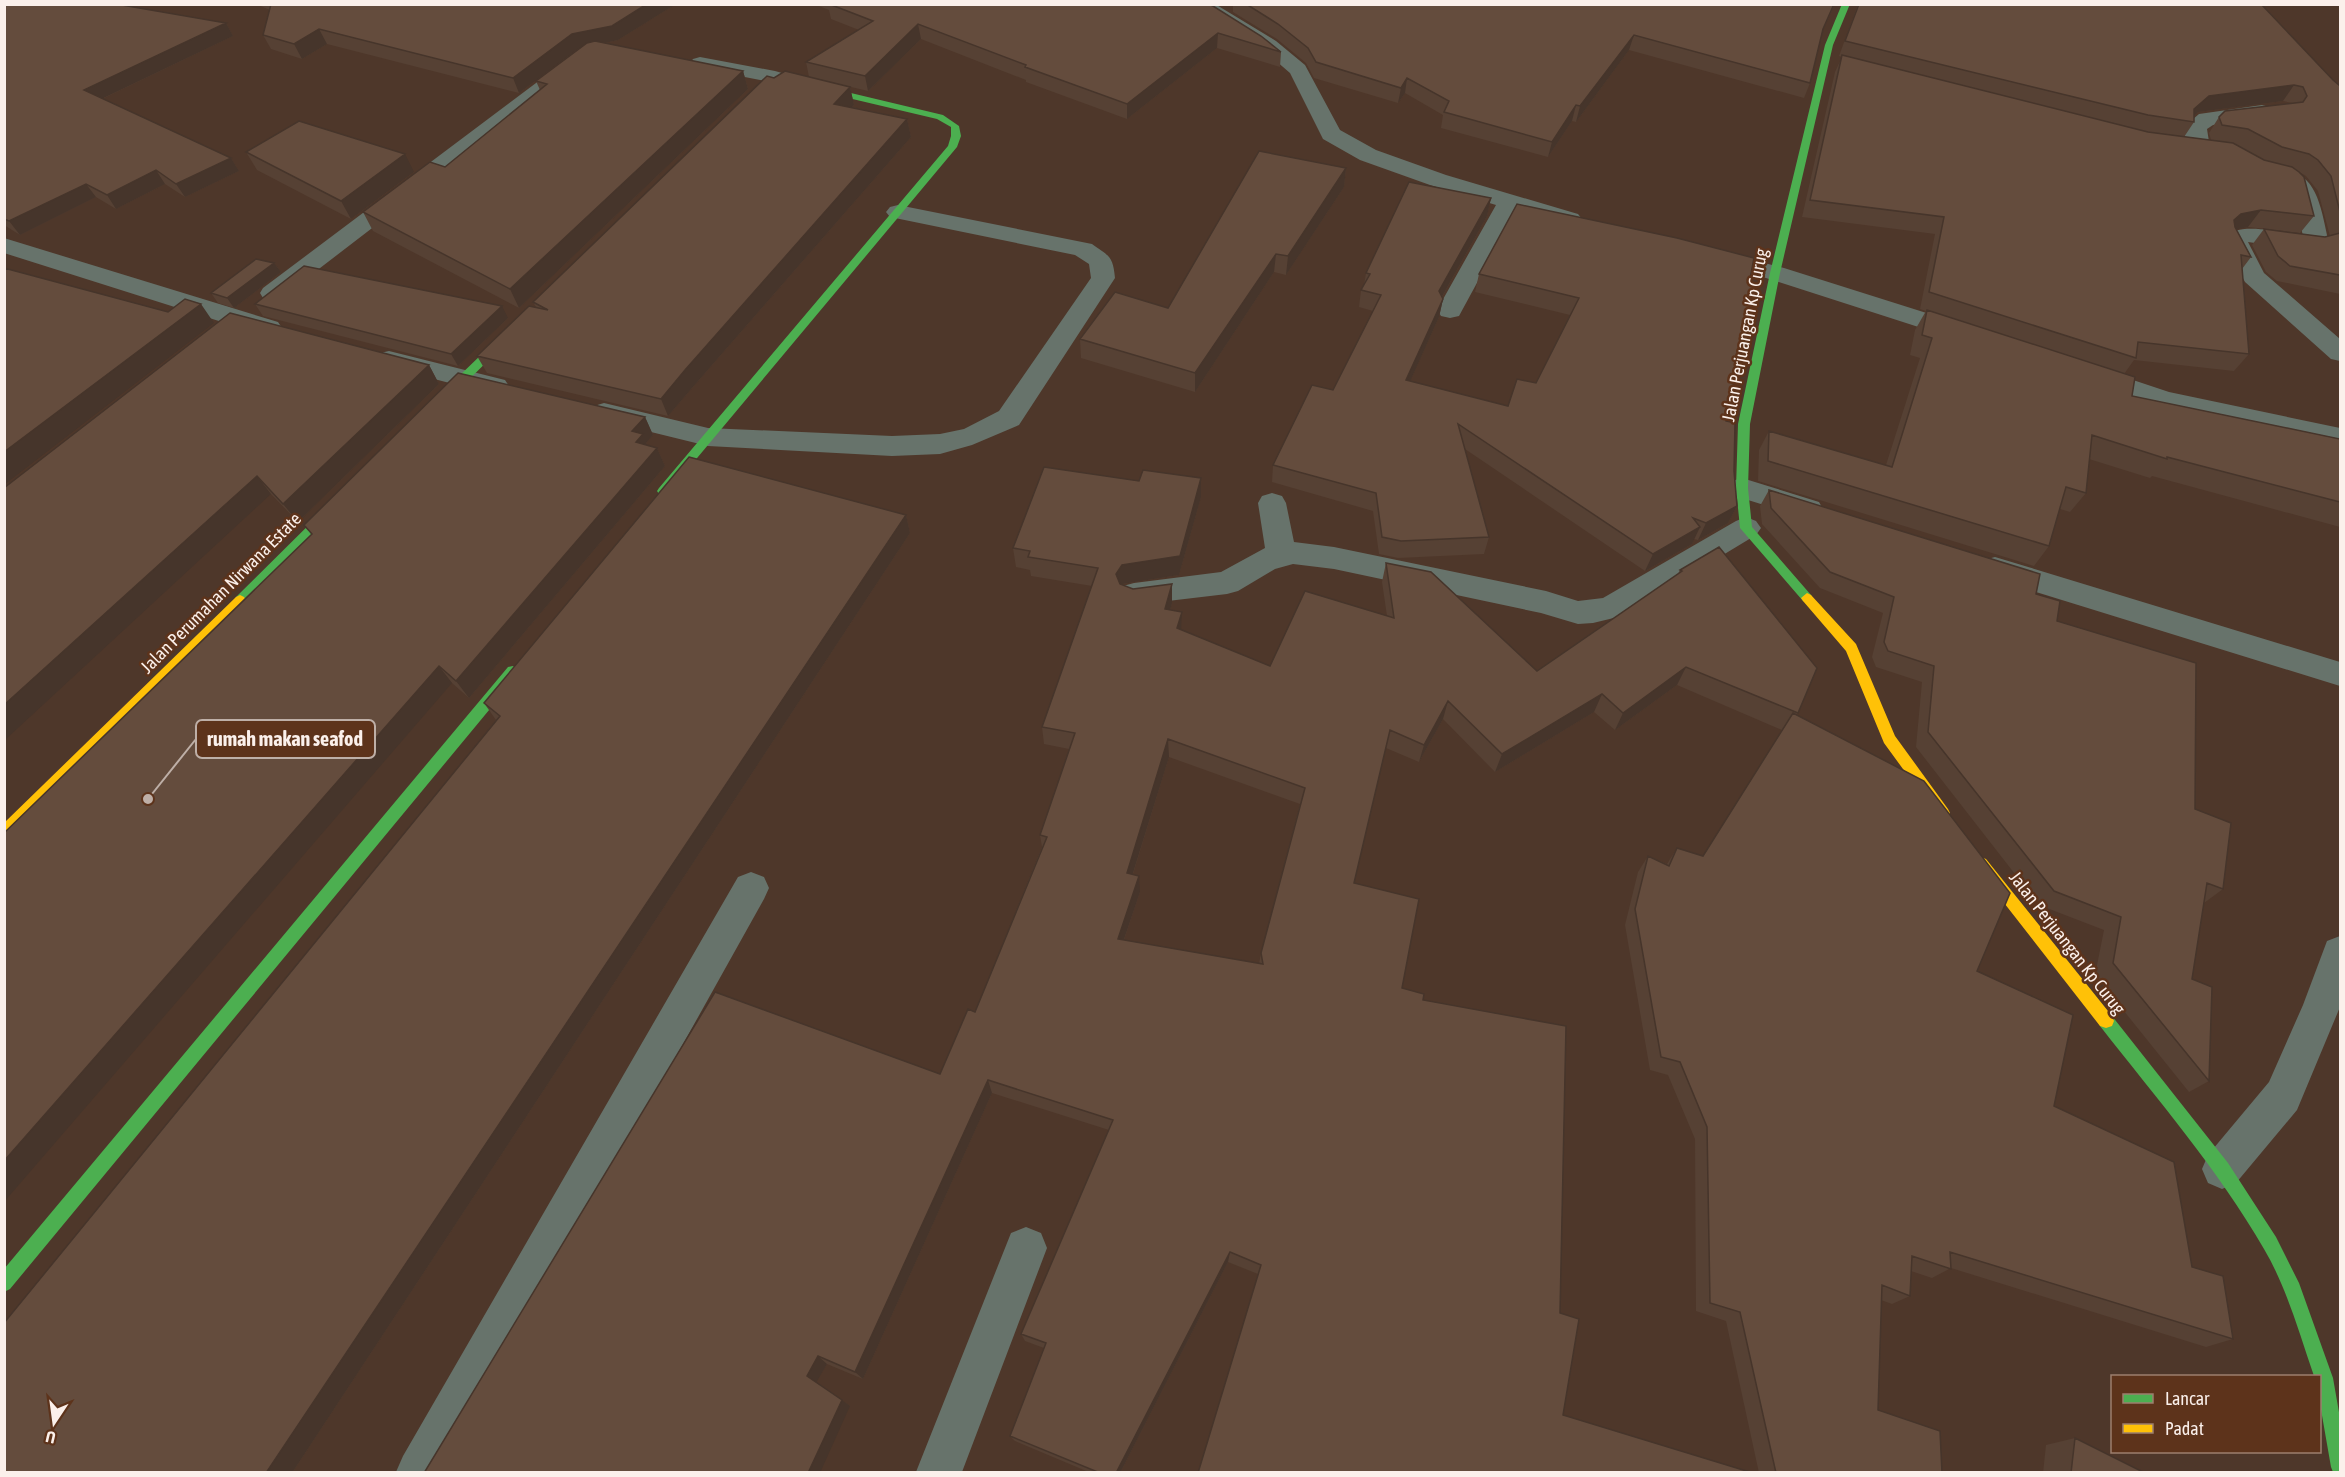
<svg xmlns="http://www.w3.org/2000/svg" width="2345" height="1477" viewBox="0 0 2345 1477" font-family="'Asap Condensed',sans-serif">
  <rect width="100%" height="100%" fill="#4e372a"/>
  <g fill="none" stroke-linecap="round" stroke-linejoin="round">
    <path fill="#67736b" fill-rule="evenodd" d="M1190,4H1215L1276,41L1305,65L1340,130L1376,150L1446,175L1578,214L1582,219L1578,224L1570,226L1516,211L1459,316L1450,318L1441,316L1437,310L1496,205L1430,185L1360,160L1323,139L1290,73L1262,49Z
      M575,57L582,59L585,63L582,67L281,298L272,301L263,298L260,293L263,288L568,59Z
      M700,57L775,71L782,73L786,77L782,81L775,83L693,67L690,63L693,59Z
      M2262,105L2270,107L2273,112L2270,117L2213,125L2207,129L2210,148L2207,153L2199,155L2191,153C2186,145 2183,135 2185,126L2199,114Z
      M2294,173C2320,180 2323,221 2329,243L2326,248L2312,251L2248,242L2264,273L2340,339V361L2331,359L2245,282L2224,243L2223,239C2236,220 2283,233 2303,236L2293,193L2283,180L2286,175Z
      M898,205L1092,244C1109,256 1113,256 1115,278L1019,425L972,445L940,454L892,456L708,446L594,418L590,412L594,406L604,403L708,428L892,436L940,434L964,429L999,411L1091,278L1089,264L1075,255L890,217L886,212L890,207Z
      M4,238L278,322L282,328L278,334L269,336L260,334L4,253Z
      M1710,249L1784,268L1974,328L1978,334L1974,340L1965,342L1766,278L1701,261L1698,256L1701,251Z
      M389,351L505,380L509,386L505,392L496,395L380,365L376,359L380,353Z
      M2091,366L2169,392L2340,428V446L2164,409L2082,381L2078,375L2082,369Z
      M1742,478L1819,502L1823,509L1819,516L1809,519L1732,495L1728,488L1732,481Z
      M1272,493L1282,496L1286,503L1294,542L1334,547L1546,591L1578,601L1603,598L1736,521L1746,517L1756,521L1761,528L1756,535L1622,616L1593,623L1578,624L1541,613L1334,569L1293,564L1275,569L1238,591L1227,594L1134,605L1123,602L1119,594L1123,586L1134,583L1221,572L1265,548L1258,503L1262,496Z
      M1995,557L2340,662V686L1984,576L1980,568L1984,560Z
      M751,872L764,877L769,888L764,899L444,1472H396L403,1456L738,877Z
      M2340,936V1007L2297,1110L2236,1183L2222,1189L2208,1183L2202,1169L2208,1155L2269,1082L2303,1005L2327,941Z
      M1026,1227L1041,1233L1047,1248L962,1472H916L1011,1233Z"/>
    <path fill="#4caf50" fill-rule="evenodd" d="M1842,4H1850L1833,45L1780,273L1750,424L1748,488L1752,527L1811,595L1813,598L1807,603L1803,601L1740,528L1736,488L1738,424L1770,273L1825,45Z
      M809,83L943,115L959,126L961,136L957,147L667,494H659L657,491L659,488L948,146L951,136V127L937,119L806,88L805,86Z
      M513,327L517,328V332L438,410H430V404L509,328Z
      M340,497L346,501L344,504L244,603H236L234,600L236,597L336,498Z
      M513,666L520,671L518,675L10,1289L4,1292V1269L508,667Z
      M2106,1014L2112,1016L2228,1163L2276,1237L2299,1283L2333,1378L2340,1418V1472H2333L2331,1467L2320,1404V1376H2314C2299,1333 2287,1288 2264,1249C2218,1169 2157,1099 2100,1026L2098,1021L2100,1016Z"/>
    <path fill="#ffc107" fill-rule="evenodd" d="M1807,593L1811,595L1856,644L1895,736L1948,809L1950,813L1948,817L1943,819L1938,817L1884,743L1846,651L1803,601L1801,598Z
      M240,595L244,597L246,600L244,603L9,837L4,839V823L236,597Z
      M1981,857L1986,859L2112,1016L2114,1021L2112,1026L2106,1028L2100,1026L1976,867L1974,863L1976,859Z"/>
  </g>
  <path fill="#564134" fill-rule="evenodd" d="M4,4L226,23L233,36L102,99L231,158L239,171L185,197L165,184L116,209L96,197L20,235L4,225Z
    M256,4H676L618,40L605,43L743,71L748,89L519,308L373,231L363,212L445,167L540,90L536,81L579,49L519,93L327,44L302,59L271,49L263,35L270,10Z
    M814,4H1208L1281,52L1280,67L1217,48L1127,119L1026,82V80L921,39L868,91L809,77L806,62L859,30L831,19L829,10Z
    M1233,4H1835L1822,32L1810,83L1804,98L1629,50L1576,122L1572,121L1548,157L1441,128L1443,115L1405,93L1398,103L1314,78L1306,63L1277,39L1233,12Z
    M1858,4H2261L2333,80L2340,86V294L2277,281L2266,272L2252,245L2264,229L2325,237L2330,236L2318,191L2306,176L2296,170L2314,216L2300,233L2248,227L2236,229L2251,257L2242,269L2249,354L2234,371L2134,360L2124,374L2132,396L2340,439V527L2152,476L2150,478L2089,459L2086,493L2070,512L2060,509L2049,546L2034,566L1758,481L1759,450L1769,431L1886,465L1920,358L1910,355L1915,330L1926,311L1920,309L1935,234L1802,217L1835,72L1842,57L1839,56ZM2283,101L2292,103L2219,117L2209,133L2211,140L2184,137L2194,122V115L2198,112Z
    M774,78L850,87L854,105L852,107L907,119L911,137L692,388L668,416L487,373L477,356L536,307L533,302Z
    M246,152L414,172L351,219L257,170Z
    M1346,168L1344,187L1286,275L1274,272L1195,392L1081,358L1080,339L1168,308Z
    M1491,198L1487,216L1442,297L1443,299L1439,317L1410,381L1508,406L1536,383L1570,315L1475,292L1479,274L1517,204L1726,421L1734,471L1737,506L1728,523L1698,540L1694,539L1692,544L1645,571L1465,449L1489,537L1484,554L1398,558L1379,554L1373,511L1272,482L1273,465L1333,390L1373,311L1359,307L1361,290L1364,285L1366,273Z
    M274,263L281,272L234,308L218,303L211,293Z
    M255,304L508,318L458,366L263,316Z
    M429,365L439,384L298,522L271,494L4,488Z
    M645,417L653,435L646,443L647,445L657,448L665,466L469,698L452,683L312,535L304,525Z
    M1201,478V497L1179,575L1122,584V585L1172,603L1170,610L1181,630L1270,666L1387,616L1382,582L1386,563L1537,671L1678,574L1680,570L1817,668L1797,714L1977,971L2054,1106L2192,1267L2233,1339L2206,1347L1951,1268L1932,1278L1911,1271L1910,1296L1892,1304L1881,1300L1878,1410L1942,1473H1759L1726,1321L1696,1311L1695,1139L1668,1075L1650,1070L1625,925L1638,872L1648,856L1667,864L1677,848L1703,856L1782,730L1677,685L1615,730L1594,712L1495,772L1443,719L1419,762L1386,748L1354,883L1419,899L1198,1473L1258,1274L1228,1262L1120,1473H1091L1015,1441L1010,1436L1044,1348L1025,1341L1021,1334L1109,1130L992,1093L863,1379L827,1364L816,1382L850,1406L424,1473L940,1074L975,1012L1042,847L1040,835L1069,749L1044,744L1042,727L1092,586L1031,576L1030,570L1016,567L1013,548L1139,481ZM1169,757L1300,804L1261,953L1259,964L1124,940L1140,892L1133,874Z
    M1769,490L2036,594L2057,621L2195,809L2223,889L2204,903L2192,979L2209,1081L2189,1092L2095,975L2104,930L2039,905L1916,747L1922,682L1876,667L1872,657L1883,613L1820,588L1762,524L1760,506Z
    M906,515L910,533L292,1473H4L221,1059L496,720L484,703Z
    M2075,1438L2145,1473H2043L2046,1445Z"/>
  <path fill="#46352b" d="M647,4H676L618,40L578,49L519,93L513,78L572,34Z
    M226,23L233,36L93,103L84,90Z
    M918,24L921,39L868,91L865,76Z
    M319,29L327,44L302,59L294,44Z
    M1218,33L1217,48L1127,119V104Z
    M1634,35L1629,50L1576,122L1580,106Z
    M743,71L748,89L519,308L510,289Z
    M1407,78L1405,93L1398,103L1401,88Z
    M2294,85L2283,101L2198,112L2188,121L2194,109L2209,96Z
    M850,87L854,105L837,121L834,104Z
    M1576,105L1572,121L1548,157L1552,142Z
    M907,119L911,137L692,388L668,416L661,399L685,370Z
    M405,154L414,172L351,219L341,201Z
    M231,158L239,171L185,197L176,184Z
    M1346,168L1344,187L1286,275L1288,256Z
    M156,170L165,184L116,209L107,195Z
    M86,184L96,197L20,235L9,221Z
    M1491,198L1487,216L1435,309L1439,291Z
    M2261,210L2248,227L2229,231L2234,220L2241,214Z
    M1276,254L1274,272L1195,392V373Z
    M274,263L281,272L234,308L227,298Z
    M1443,299L1439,317L1403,397L1406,380Z
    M201,304L214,323L4,485V452Z
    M502,306L508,318L458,366L451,354Z
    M429,365L439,384L298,522L283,504Z
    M645,417L653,435L646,443L651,453L644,460L632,431Z
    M657,448L665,466L469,698L456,681Z
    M257,476L271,494L4,741V705Z
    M1201,478V497L1179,575L1122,584L1117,593L1116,574L1122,565Z
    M1737,506L1728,523L1698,540L1706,523Z
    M906,515L910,533L292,1473H266Z
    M1700,527L1692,544L1645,571L1653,554Z
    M1172,584V603L1165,628V609Z
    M1182,612L1181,631L1177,628Z
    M439,666L452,683L4,1202V1161Z
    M1686,667L1677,685L1615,730L1623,713Z
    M1602,694L1594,712L1495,772L1502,754Z
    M1448,701L1443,719L1419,762L1424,745Z
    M1168,739L1169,757L1128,889L1127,873Z
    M1139,876L1140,892L1119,954L1118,939Z
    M988,1080L992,1093L863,1379L855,1372Z
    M1230,1252L1228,1262L1120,1473H1116Z
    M818,1356L827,1364L816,1383L807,1376Z
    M842,1400L850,1406L820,1473H808Z"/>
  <path fill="#644c3d" stroke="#46352b" stroke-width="1.5" fill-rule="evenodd" d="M4,4H116L226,23L84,90L231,158L176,184L156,170L107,195L86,184L9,221L4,219Z
    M271,4H647L612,26L572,34L513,78L319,29L294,44L263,35Z
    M829,4H1208L1213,6L1261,36L1281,52L1218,33L1127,104L1025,67L1026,65L918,24L865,76L806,62L873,21Z
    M1246,4H1834L1823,29L1810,83L1634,35L1580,106L1576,105L1552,142L1444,112L1449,101L1407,78L1401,88L1316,62L1308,48L1278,24Z
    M1859,4H2261L2333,80L2340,86V212L2331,176L2318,160L2309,154L2282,147L2248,129L2222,125L2219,117L2225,111L2303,102L2307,96L2303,87L2294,85L2209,96L2194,109V122L2148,115L1845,41Z
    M595,41L743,71L510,289L363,212L430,162L445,167L547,84L536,81L587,43Z
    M1842,55L2148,132L2233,143L2264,160L2292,167L2299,172L2304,177L2314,216L2261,210L2241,214L2234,220L2235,227L2251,257L2241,255L2249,354L2138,342L2136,358L1929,292L1944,217L1810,200Z
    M785,71L850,87L834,104L907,119L685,370L661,399L477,356L529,306L548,310L533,302L767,76L774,78Z
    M299,121L405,154L341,201L246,152Z
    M1259,151L1346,168L1288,256L1276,254L1195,373L1080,339L1115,292L1168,308Z
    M1409,182L1491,198L1439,291L1443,299L1406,380L1508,406L1517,379L1536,383L1579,298L1479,274L1517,204L1677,238L1754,258L1749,284L1754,285L1726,421L1735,423L1734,471L1737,506L1706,523L1693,518L1700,527L1653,554L1458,424L1489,537L1401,541L1382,537L1376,493L1273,465L1312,385L1333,390L1381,295L1361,290L1370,274L1366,273Z
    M2264,229L2325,237L2340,233V275L2290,266L2278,256Z
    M256,259L274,263L227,298L211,293Z
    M304,266L502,306L451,354L255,304Z
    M4,268L168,312L185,299L201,304L4,452Z
    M1927,310L2135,377L2132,396L2340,439V502L2167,457V459L2092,435L2086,493L2066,487L2049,546L1768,461L1769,431L1892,467L1932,338L1922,335Z
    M230,313L429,365L283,504L257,476L4,705V488Z
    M458,373L645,417L632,431L643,434L636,442L657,448L456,681L439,666L4,1161V833L312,534L304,525Z
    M689,457L906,515L266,1473H4V1323L500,716L484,703Z
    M1044,467L1139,481L1143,470L1201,478L1180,556L1122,565L1116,574L1120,584L1133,589L1172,584L1165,609L1182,612L1177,628L1270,666L1305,591L1394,618L1386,563L1431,572L1537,671L1682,571L1680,570L1719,547L1817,668L1798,713L1686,667L1623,713L1602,694L1502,754L1448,701L1424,745L1390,730L1354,883L1419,899L1402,988L1424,994L1423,1000L1566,1026L1560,1313L1579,1319L1563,1415L1753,1473H1198L1261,1265L1230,1252L1116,1473H1100L1010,1436L1046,1343L1021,1334L1113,1120L988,1080L855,1372L818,1356L807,1376L842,1400L808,1473H424L715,992L940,1074L968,1009L975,1012L1047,837L1040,835L1075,733L1042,727L1098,568L1028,557L1030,551L1013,548ZM1168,739L1305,788L1261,953L1263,964L1118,939L1139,876L1127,873Z
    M1769,490L2040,574L2036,594L2060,601L2057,621L2196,663L2195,809L2231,823L2223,889L2207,883L2192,979L2212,987L2209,1081L2113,963L2121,917L2054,891L1928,732L1934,666L1888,651L1884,642L1894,597L1830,572L1771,508Z
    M1793,713L1924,781L2010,893L1977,971L2073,1015L2054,1106L2174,1162L2192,1267L2223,1276L2233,1339L1950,1252L1951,1269L1912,1256L1910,1296L1882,1285L1878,1410L1940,1431L1942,1473H1776L1740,1312L1710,1303L1707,1127L1680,1062L1661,1057L1635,909L1648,856L1669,866L1677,848L1703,856Z
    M2075,1438L2145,1473H2071Z"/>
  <g text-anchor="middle" stroke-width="5" stroke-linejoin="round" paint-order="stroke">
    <g font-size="18" fill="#fbf0eb" stroke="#5d331b">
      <text transform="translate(1745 335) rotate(-79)" y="6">Jalan Perjuangan Kp Curug</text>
      <text transform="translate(221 593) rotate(-45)" y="6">Jalan Perumahan Nirwana Estate</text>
      <text transform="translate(2067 943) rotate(52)" y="6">Jalan Perjuangan Kp Curug</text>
    </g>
  </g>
  <path fill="none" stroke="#beafa7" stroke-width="2" d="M148 799L196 739"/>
  <circle fill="#beafa7" stroke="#5d331b" stroke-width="2" cx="148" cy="799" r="6"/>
  <rect fill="#5d331b" stroke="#beafa7" stroke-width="2" x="196" y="720" width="179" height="38" rx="6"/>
  <g font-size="20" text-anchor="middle" font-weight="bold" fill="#fbf0eb">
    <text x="285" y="746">rumah makan seafod</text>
  </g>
  <rect width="2345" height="1477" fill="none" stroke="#fbf0eb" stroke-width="12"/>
  <rect x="2111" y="1375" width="210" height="78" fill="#5d331b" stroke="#9c7f6e" stroke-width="1.5"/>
  <rect x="2123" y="1394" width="30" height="9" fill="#4caf50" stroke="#9c7f6e" stroke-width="1.5"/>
  <text x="2165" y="1405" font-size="18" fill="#fbf0eb">Lancar</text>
  <rect x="2123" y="1424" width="30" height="9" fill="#ffc107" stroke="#9c7f6e" stroke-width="1.5"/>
  <text x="2165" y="1435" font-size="18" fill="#fbf0eb">Padat</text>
  <g transform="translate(54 1423) rotate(193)" stroke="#5d331b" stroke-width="4.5" paint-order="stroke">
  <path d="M0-4.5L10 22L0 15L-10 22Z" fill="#fbf0eb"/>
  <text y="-9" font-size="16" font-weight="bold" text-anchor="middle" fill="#fbf0eb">U</text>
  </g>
</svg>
